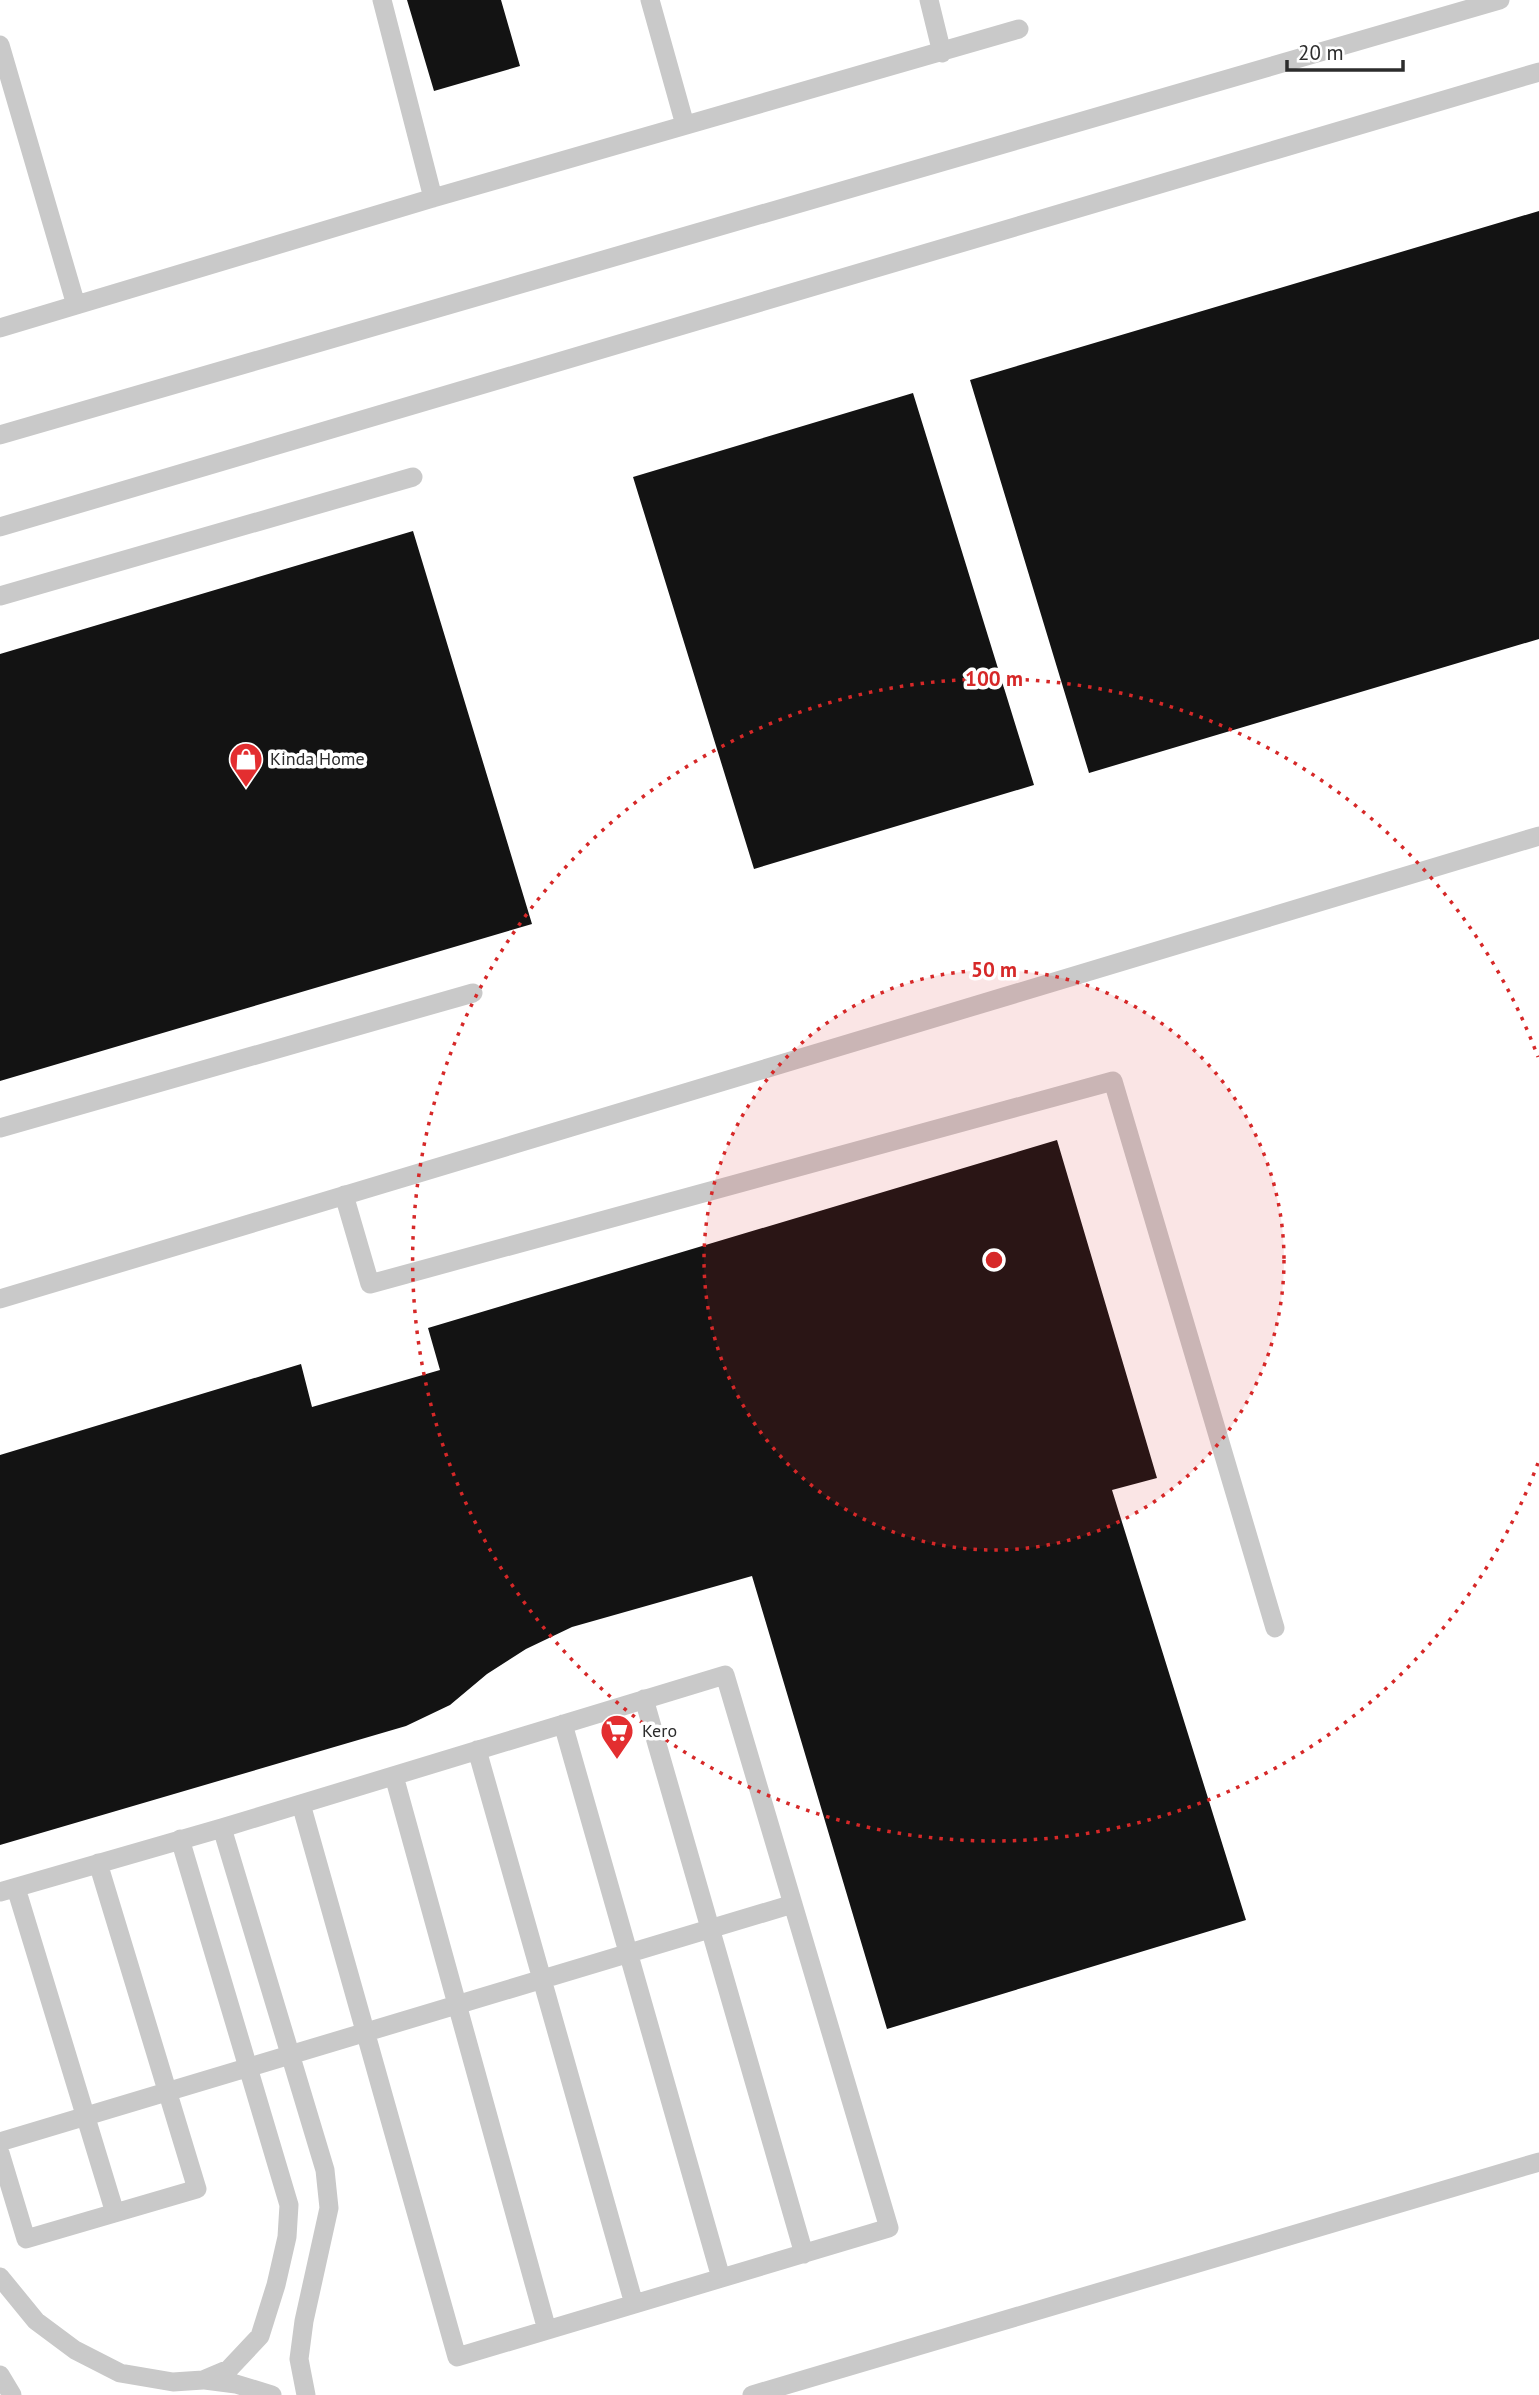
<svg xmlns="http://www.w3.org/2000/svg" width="1539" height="2395" viewBox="0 0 1539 2395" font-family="'PT Sans',sans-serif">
  <rect width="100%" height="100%" fill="#fff"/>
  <path fill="#131313" d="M407,0H501L520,66L434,91Z
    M1539,211V639L1089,773L970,380Z
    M913,393L1034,785L754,869L633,477Z
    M413,531L532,924L0,1081V654Z
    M1057,1140L1157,1478L1112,1490L1246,1920L887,2029L752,1576L572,1627L526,1649L487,1674L450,1705L406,1726L0,1845V1455L301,1364L312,1407L440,1370L428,1328Z"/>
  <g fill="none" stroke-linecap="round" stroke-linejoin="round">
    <path stroke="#c9c9c9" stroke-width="19" d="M382,0L433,198
      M650,0L685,125
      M929,0L942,53
      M0,45L76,305
      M0,328L433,198L1019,29
      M0,435L1500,0
      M0,527L1539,72
      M0,596L413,477
      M0,1128L473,993
      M344,1195L370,1284L1113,1081L1275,1628
      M0,1299L1539,836
      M644,1699L804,2254
      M563,1724L721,2278
      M477,1750L634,2304
      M394,1776L547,2330
      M222,1828L325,2170L329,2208L304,2321L299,2359L306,2395
      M16,1888L115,2213
      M0,1892L222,1828L725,1675L889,2228L457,2357L301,1804
      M0,2142L793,1904
      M0,2153L26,2239L197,2189L98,1863
      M0,2277L36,2321L75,2350L120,2373L173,2382L203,2380L229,2369L260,2336L276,2285L287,2237L289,2205L180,1839
      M0,2375L12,2395
      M205,2380L236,2384L272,2395
      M752,2395L1539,2162"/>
  </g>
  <circle cx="994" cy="1260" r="290" fill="#d62828" fill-opacity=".12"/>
  <g fill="none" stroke="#d62828" stroke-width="3.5" stroke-dasharray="3.5 7">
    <circle cx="994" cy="1260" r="290"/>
    <path d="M1538 1463A581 581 0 1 1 1538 1057"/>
  </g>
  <defs>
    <symbol id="shop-pin" viewBox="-11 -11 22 30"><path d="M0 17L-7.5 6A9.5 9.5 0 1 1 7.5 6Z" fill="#e32e30" stroke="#fff"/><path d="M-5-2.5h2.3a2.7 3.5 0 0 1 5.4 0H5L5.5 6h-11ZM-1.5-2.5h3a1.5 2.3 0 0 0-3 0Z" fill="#fff"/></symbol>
    <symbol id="supermarket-pin" viewBox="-11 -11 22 30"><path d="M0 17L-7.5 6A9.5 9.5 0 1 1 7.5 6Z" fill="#e32e30" stroke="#fff"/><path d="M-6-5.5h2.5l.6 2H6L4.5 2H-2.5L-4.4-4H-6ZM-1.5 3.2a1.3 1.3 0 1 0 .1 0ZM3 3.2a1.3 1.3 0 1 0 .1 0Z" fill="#fff"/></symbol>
  </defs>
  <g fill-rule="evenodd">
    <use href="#shop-pin" x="227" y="740" width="38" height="52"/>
    <use href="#supermarket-pin" x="598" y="1712" width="38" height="52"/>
  </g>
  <g text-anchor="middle" stroke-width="7" stroke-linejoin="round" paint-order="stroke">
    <g font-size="18" fill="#2c2c2c" stroke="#fff" text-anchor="start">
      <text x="270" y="765">Kinda Home</text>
      <text x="642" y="1737">Kero</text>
    </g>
  </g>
  <circle cx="994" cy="1260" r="10" fill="#d62828" stroke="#fff" stroke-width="3.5"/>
  <g font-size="21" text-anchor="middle" font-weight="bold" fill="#d62828" stroke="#fff" stroke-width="7" stroke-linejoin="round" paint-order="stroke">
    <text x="994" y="686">100 m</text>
    <text x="994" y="977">50 m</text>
  </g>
  <path d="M1287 60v10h116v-10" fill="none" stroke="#2c2c2c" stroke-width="3.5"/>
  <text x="1298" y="60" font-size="21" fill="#2c2c2c" stroke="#ffffff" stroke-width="5" paint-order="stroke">20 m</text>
</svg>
